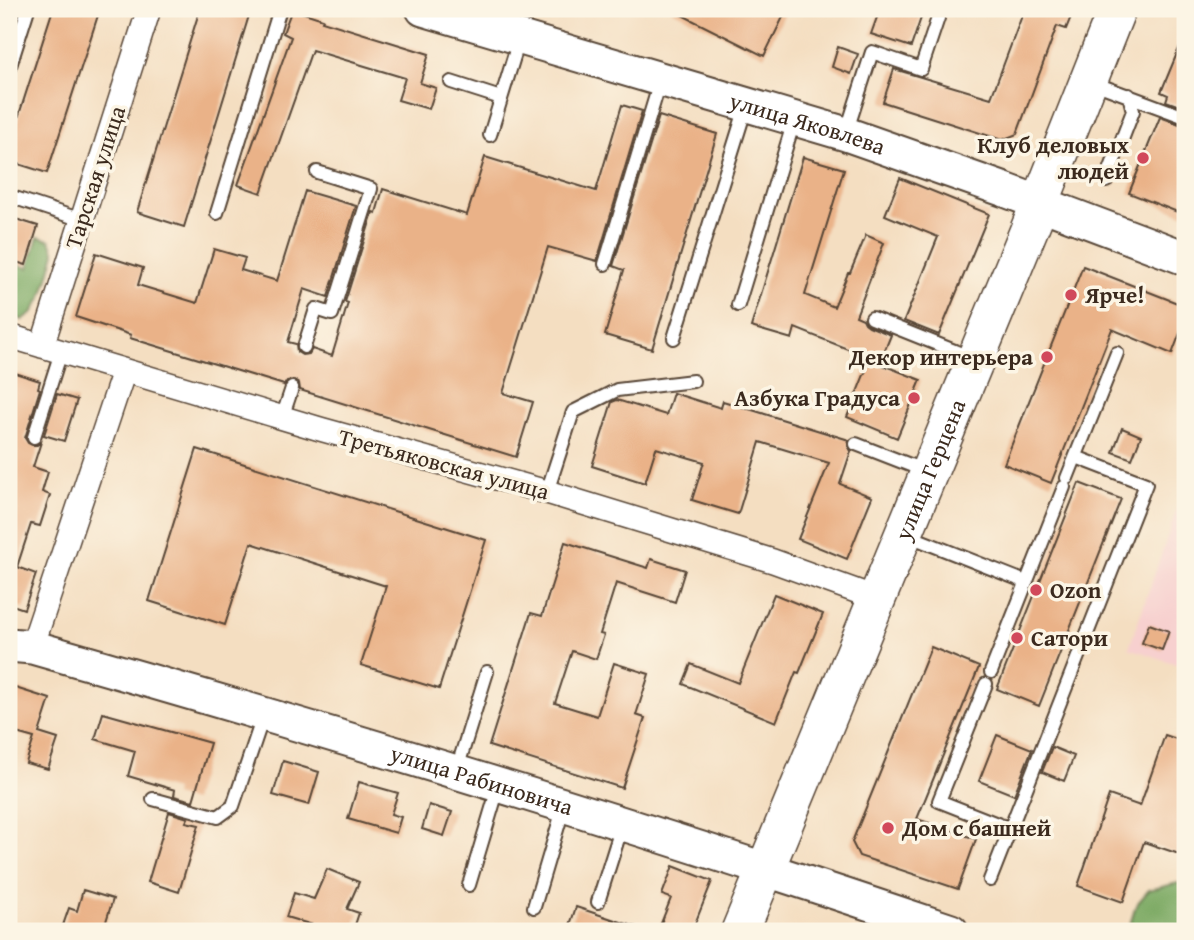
<svg xmlns="http://www.w3.org/2000/svg" width="1194" height="940" viewBox="0 0 1194 940" font-family="'Gentium Book Plus',serif">
  <rect width="100%" height="100%" fill="#fcf5e5"/>
  <filter id="ink" filterUnits="userSpaceOnUse"><feTurbulence type="fractalNoise" baseFrequency=".0143" numOctaves="2"/><feDisplacementMap in="SourceGraphic" scale="14" xChannelSelector="R" yChannelSelector="G"/><feConvolveMatrix kernelMatrix="1 2 1 2 8 2 1 2 1" color-interpolation-filters="sRGB"/></filter>
  <filter id="wash" filterUnits="userSpaceOnUse"><feTurbulence type="fractalNoise" baseFrequency=".00686" numOctaves="4" result="noise"/><feDisplacementMap in="SourceGraphic" scale="28" xChannelSelector="R" yChannelSelector="G"/><feGaussianBlur stdDeviation="1.57" result="paint"/><feColorMatrix in="noise" values="0 0 0 0 0 0 0 0 0 0 0 0 0 0 0 0 0 1.4 0 .05"/><feComposite in="paint" operator="in"/></filter>
  <g filter="url(#wash)">
    <rect width="100%" height="100%" fill="#f4dec1"/>
    <path fill="#f7d0cf" d="M1185,486V667L1129,648Z"/>
    <path fill="#7aa962" stroke="#5a6a40" stroke-width="2" d="M38,237L50,240L55,253L48,278L42,297L32,313L22,320L9,312V262L28,268Z
      M1178,883L1185,884V931H1128L1136,905L1149,890Z"/>
    <g id="blocks">
      <path fill="#eab288" d="M53,9H100L47,173L9,161V146Z
        M200,9H251L184,227L137,212Z
        M292,9L323,19L322,21L429,54L420,83L436,88L429,109L398,100L405,78L312,50L261,193L238,185L291,37L283,33Z
        M670,9H787L764,56Z
        M880,9H924L911,47L871,34Z
        M1017,9H1074L1066,29L1057,26L1017,134L1002,140L883,102L894,69L991,98L1023,13L1016,11Z
        M1185,34V108L1166,101L1168,95L1161,92Z
        M838,47L858,54L851,74L832,67Z
        M622,105L642,111L597,261L548,247L503,393L533,402L516,457L300,390L299,383L294,380L287,381L284,385L130,338L131,335L76,317L96,253L143,268L138,285L197,303L214,249L245,258L241,270L277,281L305,191L356,206L328,297L304,289L288,342L296,344L297,352L302,355L309,354L312,349L332,356L348,303L345,302L373,212L376,213L383,189L467,215L485,157L596,191Z
        M659,116L717,134L652,349L605,335L624,270L613,266Z
        M1160,117L1185,126V215L1129,193Z
        M803,157L844,169L805,295L834,307L848,273H850L866,235L884,243L856,316L863,319L865,323L869,326L891,335L880,362L795,328L792,339L751,327Z
        M900,178L989,214L939,335L904,321L938,237L885,215Z
        M9,217L38,226L26,265L9,260Z
        M1083,266L1185,306V320L1172,354L1112,329L1051,483L1004,464Z
        M870,360L921,380L897,438L847,417Z
        M9,371L40,381L38,388L40,389L25,438L28,443L32,445H37L41,442L33,467L48,472L42,492L50,495L40,526L31,524L17,567L36,574L24,609L9,604Z
        M673,393L721,408L723,401L849,440L848,446L851,451L840,484L872,497L847,559L798,539L829,463L760,442L738,514L692,500L704,462L656,448L645,483L592,466L612,402L617,400L666,415Z
        M57,394L77,400L64,441L44,435Z
        M1122,428L1141,436L1132,459L1113,452Z
        M197,449L486,540L439,689L361,665L386,586L251,543L225,625L149,601Z
        M1079,483L1121,499L1039,706L997,689Z
        M565,542L648,568L651,559L685,570L675,602L616,583L600,634L604,635L596,659L572,651L555,703L597,716L614,663L649,674L636,715L645,718L622,788L489,746L531,613L542,616Z
        M774,594L823,614L799,673L796,672L776,722L683,684L691,664L738,683Z
        M1149,624L1169,631L1162,650L1142,643Z
        M931,647L979,667L917,819L976,839L958,889L859,856L852,842Z
        M9,686L50,699L39,733L58,739L48,769L26,763L34,738L9,731Z
        M103,713L210,743L193,801L174,796L175,790L128,776L135,751L95,739Z
        M997,735L1032,749L1014,795L979,781Z
        M1165,735L1185,742V856L1144,842L1123,902L1078,886L1109,795L1140,806Z
        M1052,747L1074,756L1064,781L1042,772Z
        M283,761L319,772L309,805L273,795Z
        M359,782L398,793L391,814L401,817L396,833L348,819Z
        M429,805L452,812L444,836L422,829Z
        M169,812L188,818L186,822L199,825L179,892L148,882Z
        M673,866L712,881L692,931H658L671,898L662,895Z
        M327,869L359,882L347,909L359,913L353,931H333L286,917L294,893L314,899Z
        M83,890L113,899L103,931H61L69,908L77,911Z
        M576,907L639,928L638,931H568Z"/>
    </g>
  </g>
  <g filter="url(#ink)">
    <use href="#blocks" fill-opacity="0" stroke="#574536" stroke-width="2"/>
    <g fill="none" stroke-linecap="round" stroke-linejoin="round">
      <defs>
        <path id="lane" d="M9,69L28,9
          M451,82L501,98
          M1091,82L1185,117
          M846,133L872,52L921,69L941,9
          M490,135L520,37
          M1106,181L1133,111L1129,95
          M9,196L82,220
          M217,213L280,9
          M605,264L660,82
          M738,305L794,121
          M872,318L972,358
          M674,338L746,107
          M304,347L316,309L332,314L371,189L317,172
          M282,418L292,388
          M34,437L61,352
          M856,444L928,472
          M1067,478L1117,353
          M547,492L573,412L617,390L693,381
          M907,535L1026,582
          M991,672L1064,487
          M986,684L939,801L1010,829
          M456,772L487,672
          M153,799L218,817L233,806L264,714
          M990,880L1146,484L1076,457
          M469,885L499,785
          M598,902L622,826
          M534,907L564,806"/>
        <path id="street" d="M9,336L320,429L547,492L773,561L878,599
          M42,346L149,9
          M32,647L124,371"/>
        <g id="secondary">
          <path id="s1" d="M423,9L846,134L1005,190L1185,258"/>
          <path id="s2" d="M9,645L32,647C341,735 647,828 951,931"/>
        </g>
        <g id="primary">
          <path id="s3" d="M740,931L1040,203L1117,9"/>
        </g>
      </defs>
      <use href="#lane" stroke="#574536" stroke-width="16"/>
      <use href="#street" stroke="#574536" stroke-width="26"/>
      <use href="#secondary" stroke="#574536" stroke-width="37"/>
      <use href="#primary" stroke="#574536" stroke-width="40"/>
      <use href="#lane" stroke="#fff" stroke-width="12"/>
      <use href="#street" stroke="#fff" stroke-width="23"/>
      <use href="#secondary" stroke="#fff" stroke-width="33"/>
      <use href="#primary" stroke="#fff" stroke-width="37"/>
    </g>
  </g>
  <g fill="#d1495b" stroke="#fcf5e5" stroke-width="2.5">
    <circle cx="1143" cy="158" r="7"/>
    <circle cx="1071" cy="295" r="7"/>
    <circle cx="1047" cy="357" r="7"/>
    <circle cx="914" cy="398" r="7"/>
    <circle cx="1036" cy="590" r="7"/>
    <circle cx="1017" cy="638" r="7"/>
    <circle cx="888" cy="828" r="7"/>
  </g>
  <g text-anchor="middle" stroke-width="7" stroke-linejoin="round" paint-order="stroke">
    <g font-size="23" fill="#3b2a1e" stroke="#fcf5e5">
      <text dy="8" stroke="none"><textPath href="#s1" startOffset="401">улица Яковлева</textPath></text>
      <text transform="translate(95 177) rotate(-72)" y="8">Тарская улица</text>
      <text transform="translate(444 464) rotate(15)" y="8">Третьяковская улица</text>
      <text dy="8" stroke="none"><textPath href="#s3" startOffset="499">улица Герцена</textPath></text>
      <text dy="8" stroke="none"><textPath href="#s2" startOffset="492">улица Рабиновича</textPath></text>
    </g>
    <g font-size="23" font-weight="bold" fill="#3b2a1e" stroke="#fcf5e5" text-anchor="start">
      <text x="1129" y="153" text-anchor="end">Клуб деловых<tspan x="1129" dy="26">людей</tspan></text>
      <text x="1085" y="303">Ярче!</text>
      <text x="1033" y="365" text-anchor="end">Декор интерьера</text>
      <text x="900" y="406" text-anchor="end">Азбука Градуса</text>
      <text x="1050" y="598">Ozon</text>
      <text x="1031" y="646">Сатори</text>
      <text x="902" y="836">Дом с башней</text>
    </g>
  </g>
  <rect width="1194" height="940" fill="none" stroke="#fcf5e5" stroke-width="35"/>
</svg>
